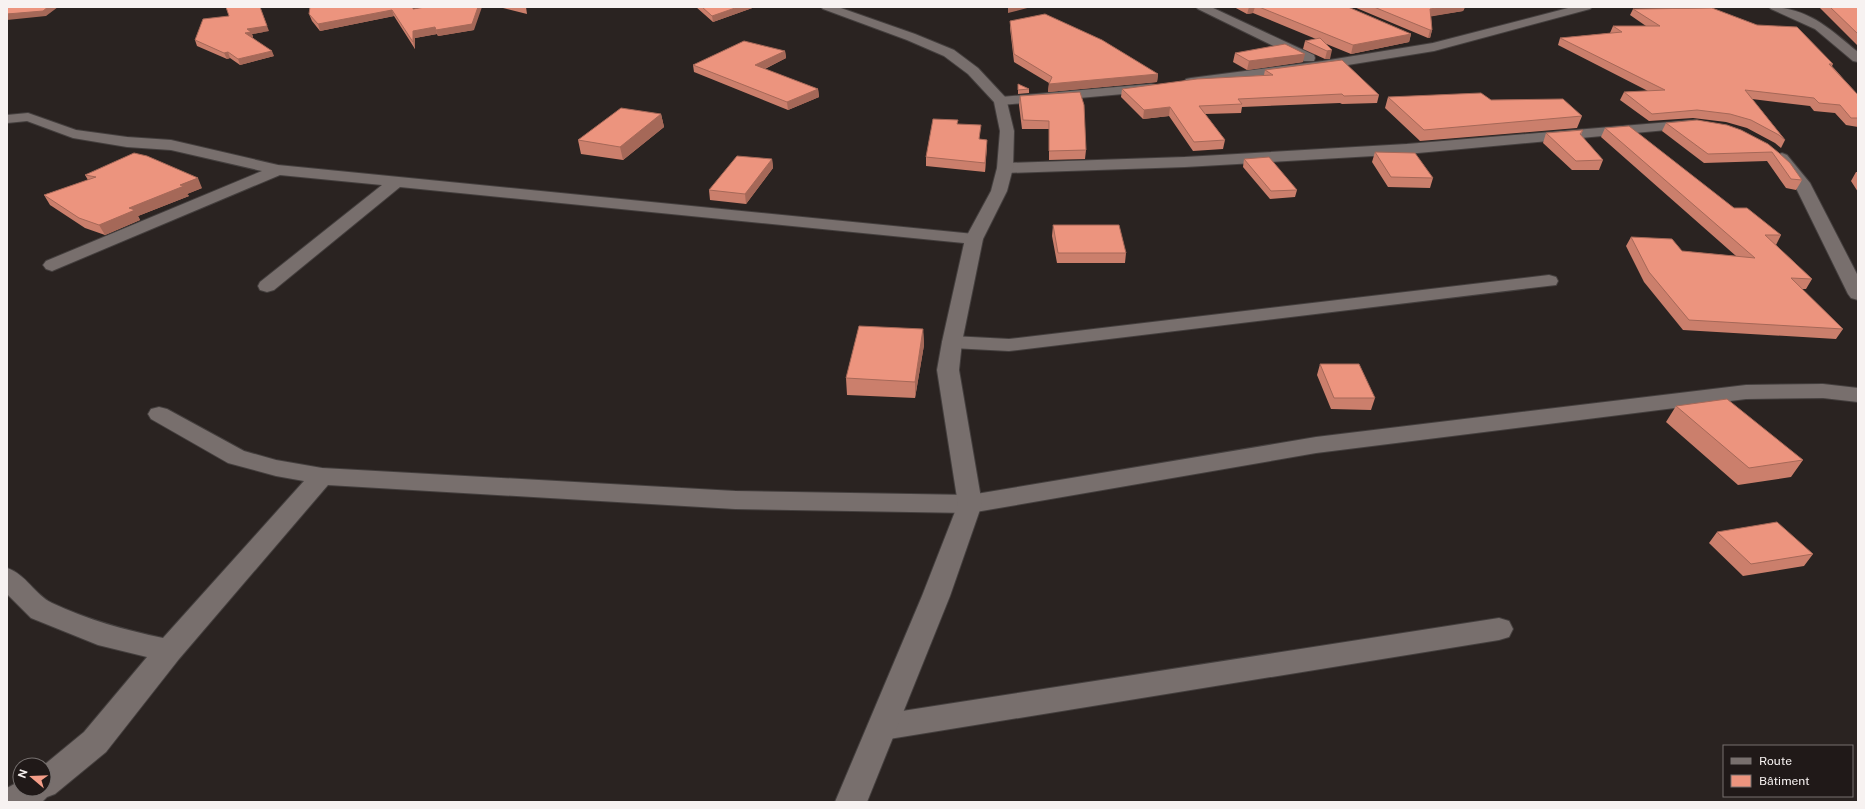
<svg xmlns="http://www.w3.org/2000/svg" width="1865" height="809" viewBox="0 0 1865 809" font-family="'Public Sans',sans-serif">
  <rect width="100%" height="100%" fill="#2a2321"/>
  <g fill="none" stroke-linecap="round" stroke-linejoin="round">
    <defs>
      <path id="street" d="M1196,7H1211L1314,55L1315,58L1314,61H1304L1198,9Z
        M1572,7H1592L1590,9L1434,51L1323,69L1191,86L1186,85L1184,82L1186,79L1191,78L1323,61L1433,43Z
        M1769,7C1808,7 1830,29 1858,52V62L1853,61L1815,29L1771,9Z
        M1151,84L1156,85L1158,88L1156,91L1001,105L996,104L994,101L996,98L1001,97Z
        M28,113L76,130L127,137L171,140L278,165L974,234L980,235L983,239L980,243L974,244L400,187L274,290L267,292L260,290L258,286L260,282L382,185L280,175L52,271L46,269L43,265L46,261L262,171L171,150L127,147L73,138L27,121L7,123V115Z
        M1694,120L1699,121L1701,124L1699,127L1407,154L1185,167L1005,173L999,171L997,168L999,165L1005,163L1185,157L1407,144Z
        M1782,153L1787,155L1810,183L1858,276V300L1851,298L1848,294L1794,184L1774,158L1777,155Z
        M1549,275L1556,277L1558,281L1556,285L1009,351L952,348L945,346L942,342L945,338L952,336L1009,339Z
        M1823,384L1858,388V402L1823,398L1746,399L1316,453L970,513L735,509L328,485L179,659L106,752L55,794L47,797L42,802H7V788L20,781V789H44V765L84,732L147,657L98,645L31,618L7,594V568C26,574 35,595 52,603C88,620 125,630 163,638L304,481L276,476L228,463L151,419L148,414L151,409L159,407L167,409L244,451L276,460L322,468L735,491L970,495L1316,437L1746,385Z
        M1499,618L1509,621L1513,629L1509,637L1499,640L883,740L872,736L868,727L872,718L883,714Z"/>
      <path id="secondary" d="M821,7H838L915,34L954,50L978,68L1006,98L1014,131L1013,168L1007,191L983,239L962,342L959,370L982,504L950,596L867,802H835L922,596L958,504L937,370L942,342L965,239L991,191L997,168L1000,131L994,102L968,74L944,56L907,40L823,9Z"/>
    </defs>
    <use href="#street" stroke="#443f3e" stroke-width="2"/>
    <use href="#secondary" stroke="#443f3e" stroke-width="2"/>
    <use href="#street" fill="#786f6d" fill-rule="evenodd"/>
    <use href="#secondary" fill="#786f6d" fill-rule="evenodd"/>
  </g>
  <path fill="#cb7f6c" d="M499,7H526L527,14Z
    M696,7H755L713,22Z
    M1234,7H1348L1411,34L1409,42L1351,54L1324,43L1330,59H1325L1303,49L1305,41L1316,39L1253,13L1247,14Z
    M1354,7H1465L1463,11L1431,16L1432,30L1430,38H1428Z
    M1819,7H1858V46Z
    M415,9L474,30L438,36L437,34L415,38V49L394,16L320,31L312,21L309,14Z
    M1633,9L1833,64L1832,66L1858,95V127L1846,125L1835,113L1814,111L1810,106L1752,99L1785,140L1781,148L1775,143L1747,128L1726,122L1693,118L1649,121L1620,100L1624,92L1648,91L1558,45L1560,38L1611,33H1610L1613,26H1646L1630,15Z
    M1010,21L1158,74L1157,82L1048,92L1049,83L1014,62L1010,28Z
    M269,31L252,34L253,37H252L274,56L240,65L230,58L227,59L197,46L195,40Z
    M785,51L786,58L765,69L818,89L819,97L788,110L694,72L693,65Z
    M1235,53L1303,62L1247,70L1233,62Z
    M1265,70L1379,95L1377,103L1342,104L1340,103L1242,107L1241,113L1205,114L1225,140L1223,149L1193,151L1169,116L1143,119L1121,97L1122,89L1264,75Z
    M1018,84L1029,89V93L1018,94Z
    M1020,96L1086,150L1085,159L1049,160V129H1022L1019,105Z
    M1388,97L1491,100L1582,116L1577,128L1420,141L1385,108Z
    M661,114L664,127L623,160L581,154L578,140Z
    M1666,123L1768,144L1802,180L1796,190L1786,188L1767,161L1704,163L1662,131Z
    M958,124L980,139L987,140L985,172L926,166V157Z
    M1605,128L1734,208L1781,235L1776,245L1812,279L1806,289H1802L1843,329L1836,339L1683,330L1644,282L1626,246L1631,237L1682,251L1736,256L1601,137Z
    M1583,130L1581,135L1603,160L1599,170H1572L1543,143L1546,133Z
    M1375,152L1433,178L1430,188L1388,187L1372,162Z
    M772,159L773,168L746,204L710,200L709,190Z
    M1244,159L1297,190L1295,197L1270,199L1243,167Z
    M1856,172H1858V192L1851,181Z
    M85,175L202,188L187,194L189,196L138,216L140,220L105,235L85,228L50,205L44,195L88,180Z
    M1053,225L1126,253L1125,263H1057L1052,236Z
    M923,329L924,345L915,398L847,395L846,378Z
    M1320,364L1375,398L1371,410L1331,409L1317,375Z
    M1676,406L1803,460L1791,477L1738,485L1666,422Z
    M1717,532L1813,554L1804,566L1743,576L1709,543Z"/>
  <path fill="#a56858" d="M48,7H58L46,16L7,20V14Z
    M260,7L269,31L252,34L253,37L247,38L245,33Z
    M478,7H482L474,30L438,36L436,30Z
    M738,7H755L713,22L712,16Z
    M1008,7H1031L1008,13Z
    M1249,7H1255L1253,13L1247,14Z
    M1442,7H1465L1463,11L1428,17L1430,9Z
    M392,10L394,16L320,31L318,24Z
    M435,27L437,34L415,38V49L413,42V31Z
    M1430,30H1432L1430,38H1428Z
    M1411,34L1409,42L1351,54L1353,45Z
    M1332,50L1330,59H1325L1327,51Z
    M272,51L274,56L240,65L238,59Z
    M785,51L786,58L756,73L755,65Z
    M228,52L230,58L227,59L224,53Z
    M1305,54L1303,62L1247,70L1249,61Z
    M1158,74L1157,82L1048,92L1049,84Z
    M818,89L819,97L788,110L787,102Z
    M1170,107L1169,116L1143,119L1144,110Z
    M661,114L664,127L623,160L620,147Z
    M987,140V148L985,172V163Z
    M772,159L773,168L746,204L745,194Z
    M198,178L202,188L187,194L189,196L138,216L140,220L105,235L99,225L129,208L180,185Z
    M923,329L924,345L915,398V382Z"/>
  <path fill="#ec947e" stroke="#a56858" d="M7,7H48L43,11L7,14Z
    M226,7H260L267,26L247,29L251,32L245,33L272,51L238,59L228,52L224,53L195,40L203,19L229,16Z
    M310,7H413V9L425,7H478L472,24L436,30L435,27L413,31V42L392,10L318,24L309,14Z
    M702,7H738L712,16Z
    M1259,7H1348L1411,34L1353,45Z
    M1374,7H1442L1430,9L1432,30H1430Z
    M1830,7H1858V34Z
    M1712,8L1757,25L1797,27L1833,64H1829L1858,95V118H1851L1840,105L1819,103L1814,98L1745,90L1785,140L1779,135L1751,120L1730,114L1697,110L1652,114L1624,92L1665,90L1560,38L1622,32L1613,26H1660L1633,9Z
    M1045,14L1102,40L1158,74L1049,84L1052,77L1014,54L1010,21Z
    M1320,38L1332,50L1327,51L1305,41Z
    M744,41L785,51L755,65L818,89L787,102L693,65Z
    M1285,44L1305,54L1249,61L1235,53Z
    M1342,60L1379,95L1344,96L1342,94L1238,99L1242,104L1199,106L1225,140L1194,142L1170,107L1144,110L1122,89L1197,79L1273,75L1265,70Z
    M1018,84L1029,89L1018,90Z
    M1080,92L1084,105L1086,150L1049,151V121L1023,120L1020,96Z
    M1481,93L1491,100L1563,99L1582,116L1424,130L1388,97Z
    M621,108L661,114L620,147L578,140Z
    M933,119L958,120L957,124L981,125L979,139L987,140L985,163L926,157Z
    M1697,120L1727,125L1741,130L1768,144L1779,153L1790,163L1802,180L1791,179L1772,152L1708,154L1666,123Z
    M1629,126L1734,208H1747L1781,235H1765L1812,279L1791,278L1843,329L1689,320L1649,272L1631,237L1672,239L1682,251L1755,258L1605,128Z
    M1583,130L1580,134L1603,160L1576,161L1546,133Z
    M1375,152L1415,153L1433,178L1391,177Z
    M134,153L147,156L198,178L180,185L184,186L129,208L135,210L99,225L79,218L44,195L96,177L85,175Z
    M737,156L772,159L745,194L709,190Z
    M1269,157L1297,190L1271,191L1244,159Z
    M1053,225H1119L1126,253H1058Z
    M859,326L923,329L915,382L846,378Z
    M1320,364H1359L1375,398H1334Z
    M1727,399L1803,460L1749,468L1676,406Z
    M1777,522L1813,554L1751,564L1717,532Z"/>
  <rect width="1865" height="809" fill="none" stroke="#f7f2f1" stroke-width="16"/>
  <rect x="1723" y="745" width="130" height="52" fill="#201918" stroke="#76706f"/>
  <rect x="1731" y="758" width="20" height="6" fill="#786f6d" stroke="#76706f"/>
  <text x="1759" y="765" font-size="12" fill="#f7f2f1">Route</text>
  <rect x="1731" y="775" width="20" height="12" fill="#ec947e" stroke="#76706f"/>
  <text x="1759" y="785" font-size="12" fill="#f7f2f1">Bâtiment</text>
  <g transform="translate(32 777) rotate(289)"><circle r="19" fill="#201918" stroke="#76706f"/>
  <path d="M0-3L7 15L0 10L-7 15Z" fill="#f49e89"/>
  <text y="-6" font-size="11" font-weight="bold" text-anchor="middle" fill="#f7f2f1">N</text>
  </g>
</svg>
